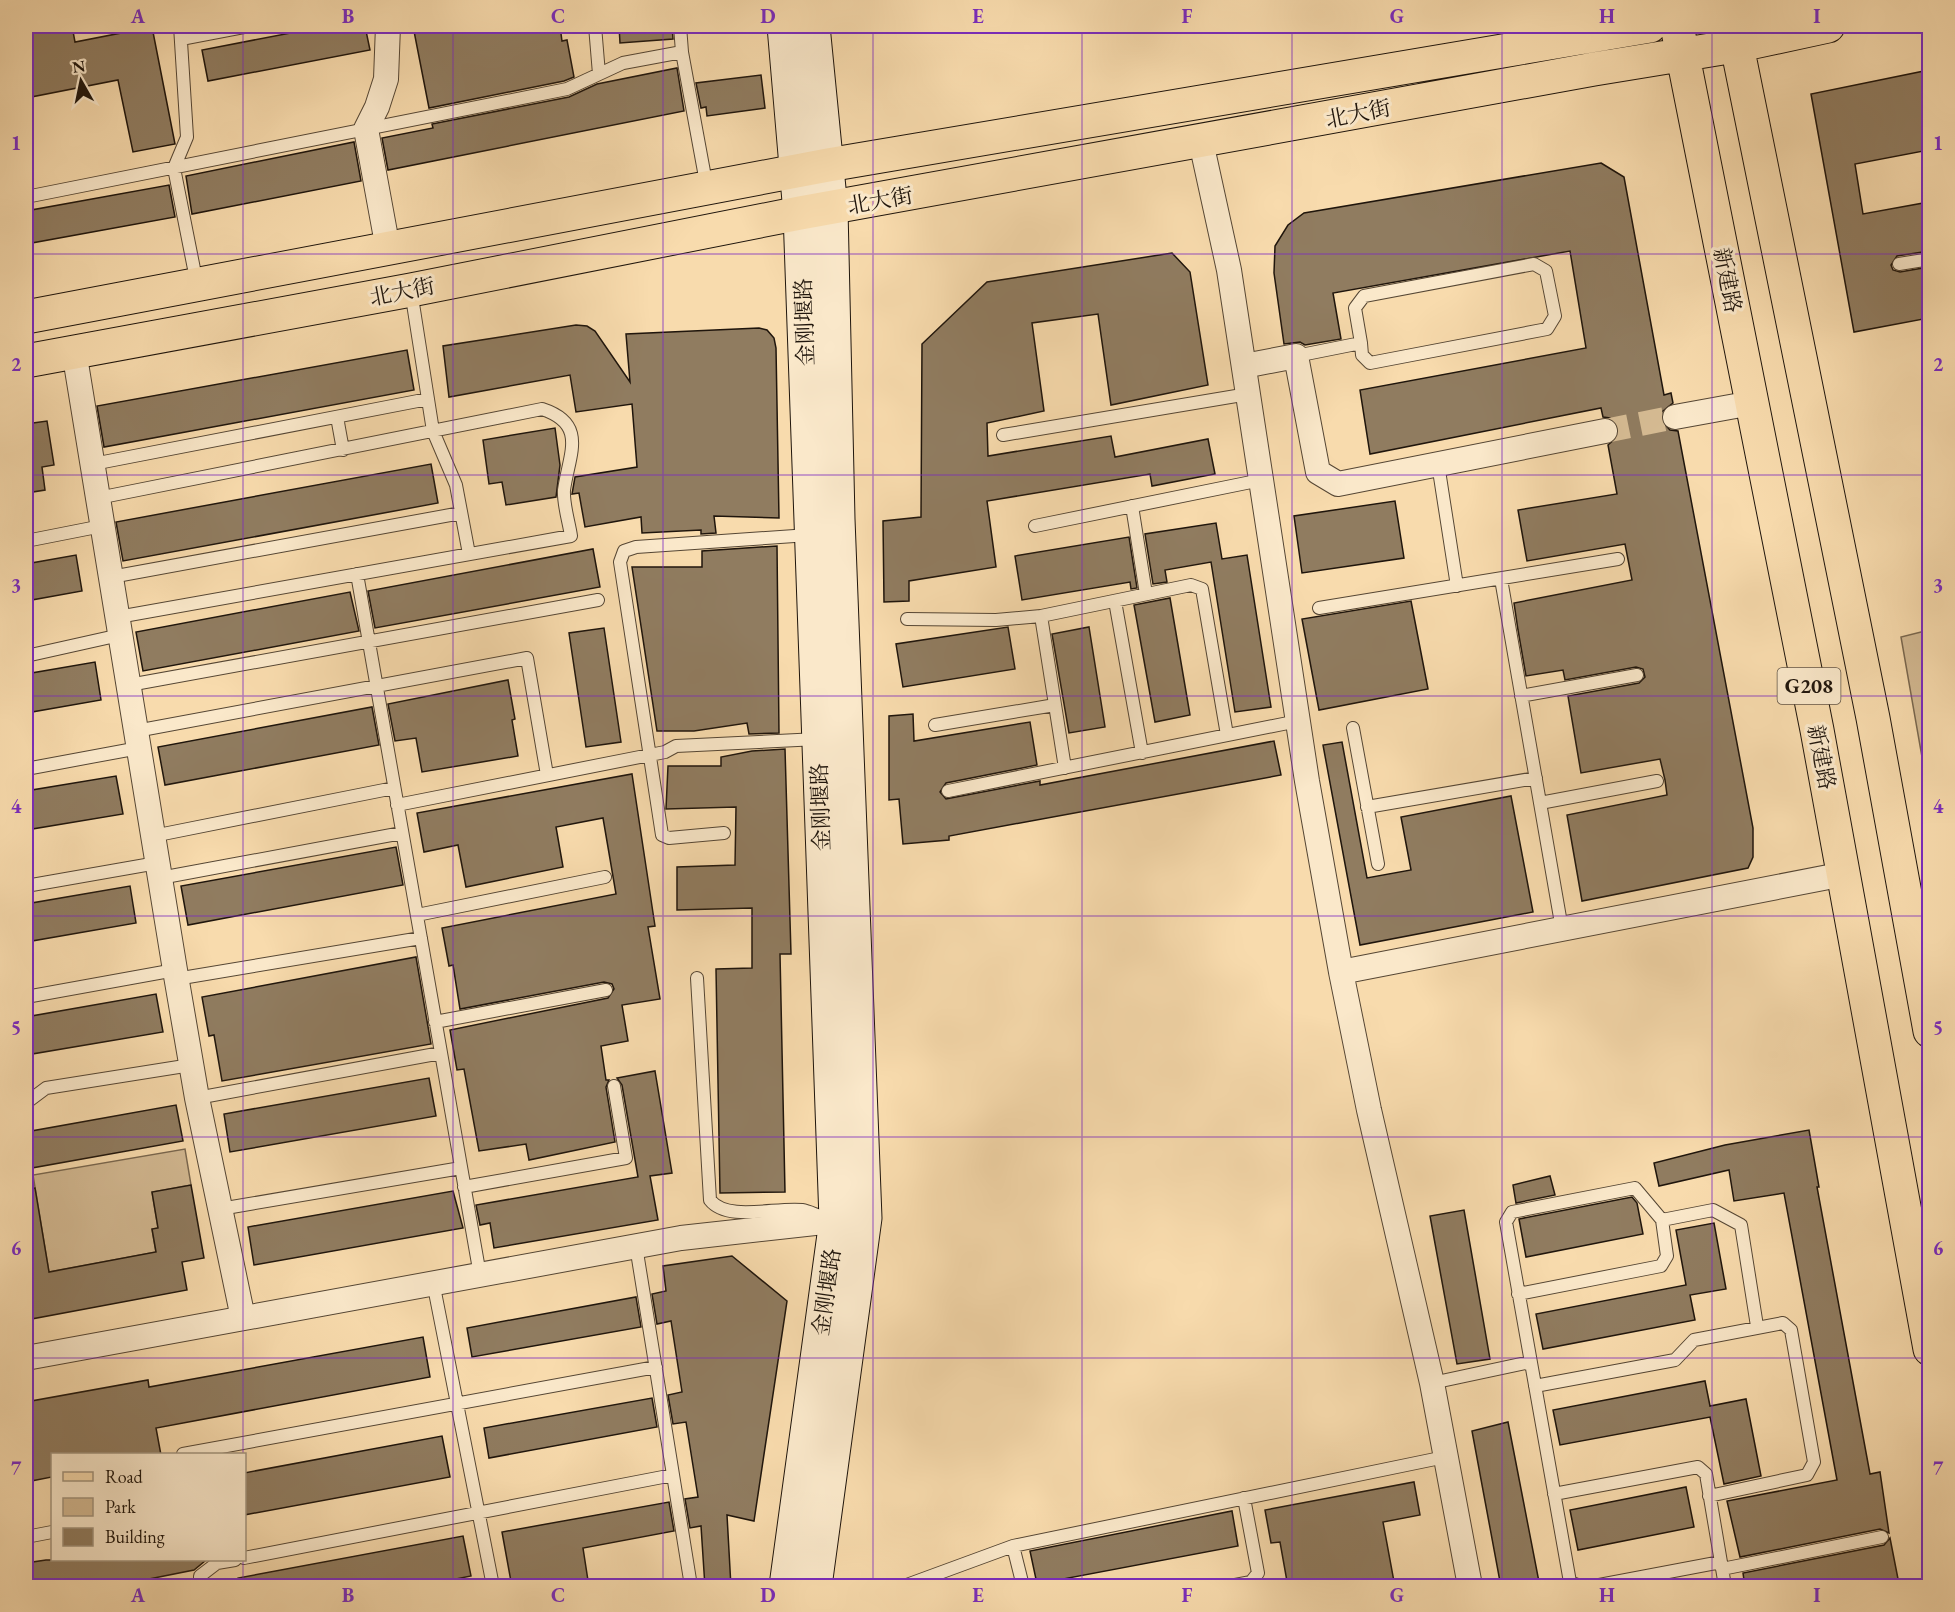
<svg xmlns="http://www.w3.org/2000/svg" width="1955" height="1612" viewBox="0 0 1955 1612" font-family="'EB Garamond','Noto Serif SC',serif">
  <rect width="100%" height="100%" fill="#f8dbad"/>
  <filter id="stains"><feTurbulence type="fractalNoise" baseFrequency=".00333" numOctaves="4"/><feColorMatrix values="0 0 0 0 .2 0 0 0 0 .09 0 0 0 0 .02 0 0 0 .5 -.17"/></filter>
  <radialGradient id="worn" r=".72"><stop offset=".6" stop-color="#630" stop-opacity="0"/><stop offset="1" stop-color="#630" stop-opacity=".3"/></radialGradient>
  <path fill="#d3b992" stroke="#79674f" stroke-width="1.5" d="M1929,630H1930L1929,797L1901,637Z
    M185,1149L191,1185L152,1192L158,1228L152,1229L156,1252L49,1272L33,1175Z"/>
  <path fill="#907c60" stroke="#1f150c" stroke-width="1.5" d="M26,26H72L75,42L152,27L175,144L133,152L118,80L26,98Z
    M327,26H365L370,50L208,81L202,50Z
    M413,26H560L562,41L567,40L574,77L564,81L429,108Z
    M619,26H672L673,39L620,43Z
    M677,68L684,111L388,170L382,138L433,128L432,124L569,97L597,84Z
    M1929,70V150L1855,164L1863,214L1929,202V251L1897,256L1891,265L1893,270L1900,272L1929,267V318L1854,332L1811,94Z
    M761,75L765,108L707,116L706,107L701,108L696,83Z
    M354,142L361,181L192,214L186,176Z
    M1601,163L1624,177L1664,395L1671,393L1673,403L1662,412L1661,420L1670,430L1678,431L1753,828V857L1748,868L1582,901L1567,815L1667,795L1665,780L1660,759L1581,773L1568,696L1639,683L1645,677L1643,669L1636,667L1565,680L1563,670L1526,676L1518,630L1514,603L1632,580L1625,544L1527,561L1518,510L1617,494L1608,445L1618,436L1619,428L1610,418L1603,417L1601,408L1370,454L1360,390L1586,348L1570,251L1333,293L1341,339L1305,345L1300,342L1284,344L1274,273L1275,246L1288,225L1304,213Z
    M169,185L175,217L26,244V211Z
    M1172,253L1190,272L1208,385L1111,405L1098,314L1032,323L1044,411L987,423L988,456L1111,436L1115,457L1208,439L1215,474L1152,486L1150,474L987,501L996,567L909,581V601L884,602L883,521L921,517L922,344L987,282Z
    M576,325L587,326L595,331L630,382L626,334L759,328L767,330L774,338L776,348L779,518L714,516L716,533L701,534V530L642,533L641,517L585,527L579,493L572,494L575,477L637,467L632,404L576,412L570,375L449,397L443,346Z
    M407,350L414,390L104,447L97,406Z
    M47,421L54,465L42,467L45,490L26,493V424Z
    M555,428L560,465L556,497L506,505L502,482L489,484L483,440Z
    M431,464L438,503L123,561L116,522Z
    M1395,501L1404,558L1302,573L1294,516Z
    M1216,523L1222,559L1247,555L1271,707L1235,712L1211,562L1165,570L1167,582L1153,584L1145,534Z
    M1129,537L1137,588L1131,589L1130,582L1022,600L1015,556Z
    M777,546L779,733L749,734L747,723L694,731H657L632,567H702V551Z
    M593,549L600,587L375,628L368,591Z
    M76,555L82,591L26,601V564Z
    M350,592L359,631L143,671L136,632Z
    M1170,598L1190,715L1155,722L1134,605Z
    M1411,601L1428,689L1319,710L1302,619Z
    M1008,627L1015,669L903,687L896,644Z
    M1089,627L1105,727L1069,733L1052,634Z
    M604,628L621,742L586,747L569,633Z
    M95,662L101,700L26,713V674Z
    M508,680L515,719L512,720L518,756L422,772L416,738L395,741L388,704Z
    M372,707L379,745L165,785L158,747Z
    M913,714L914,741L1030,722L1037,765L946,783L940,792L946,799L1040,781V785L1274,741L1281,775L949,836V840L903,844L899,799L889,800V716Z
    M1342,742L1367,878L1411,870L1401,817L1511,796L1533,912L1360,945L1323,745Z
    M785,749L791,954H780L785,1192L720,1193L716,969L752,968V908L677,910V867L735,865L736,807L666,809L668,766H721V757L752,751Z
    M632,774L655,926L648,927L660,999L622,1005L628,1041L601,1046L606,1080H609L606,1087L615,1142L529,1160L526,1144L479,1151L464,1069L457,1070L450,1030L608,998L614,989L612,984L604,982L460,1009L453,965L449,966L442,928L616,894L603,818L556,827L563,867L466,887L458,845L424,852L417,813Z
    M116,776L123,814L26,830V791Z
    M396,847L403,885L188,925L181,886Z
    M130,886L136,923L26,942V904Z
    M416,957L431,1044L222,1081L214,1035L209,1036L202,997Z
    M156,994L163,1032L26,1055V1017Z
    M655,1071L672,1173L650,1176L658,1220L494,1248L490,1223L480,1225L476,1205L638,1177L622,1085L617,1078Z
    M429,1078L436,1116L230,1152L224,1114Z
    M176,1105L183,1141L26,1169V1132Z
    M1809,1130L1819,1187H1817L1870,1474L1880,1472L1889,1533L1880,1529L1740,1557L1727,1501L1837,1480L1784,1193L1734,1201L1729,1170L1659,1186L1654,1163L1725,1145Z
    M1550,1176L1555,1195L1516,1203L1513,1185Z
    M191,1185L204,1258L182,1262L187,1290L26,1320V1189L35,1188L49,1272L156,1252L152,1229L158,1228L152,1192Z
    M453,1191L463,1228L254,1265L248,1227Z
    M1632,1197L1637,1203L1643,1234L1526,1257L1519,1219Z
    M1464,1210L1490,1359L1457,1364L1430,1216Z
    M1714,1223L1726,1289L1690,1295L1695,1320L1543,1349L1536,1314L1686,1285L1676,1230Z
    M732,1256L787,1301L754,1521L727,1515L731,1587H705L701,1526L690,1528L685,1499L698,1497L686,1422L673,1424L668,1395L682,1392L671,1321L657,1324L652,1294L666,1291L663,1266Z
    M636,1297L641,1327L472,1357L467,1328Z
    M423,1337L430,1377L156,1428L161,1455H52V1477L26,1482V1402L148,1380L149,1387Z
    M1705,1381L1710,1406L1746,1399L1761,1476L1724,1484L1710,1417L1560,1445L1553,1410Z
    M652,1398L657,1427L489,1458L484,1428Z
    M1508,1422L1540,1587H1501L1472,1431Z
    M442,1436L450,1477L244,1515V1473Z
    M1414,1482L1420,1515L1383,1522L1395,1587H1288L1280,1542L1271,1543L1265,1510Z
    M1686,1487L1694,1527L1578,1550L1570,1510Z
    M669,1502L674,1531L583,1548L589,1587H512L502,1532Z
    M1232,1511L1238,1546L1037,1584L1030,1551Z
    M463,1536L471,1576L416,1587H238V1578Z
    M1890,1538L1899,1584L1886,1587H1745L1743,1573L1884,1545Z
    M46,1560H205V1561L194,1570L109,1587H26V1563Z"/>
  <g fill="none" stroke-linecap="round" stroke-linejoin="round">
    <path stroke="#d7bd95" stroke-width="24" stroke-dasharray="24 12" stroke-linecap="butt" d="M1605,431L1675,417"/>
    <defs>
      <path id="service" d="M180,26L187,137L174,168L197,284
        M595,26L599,74
        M680,26L682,52L707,188
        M181,39L249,26
        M26,197L567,89L623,63L682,52
        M1899,264L1930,259
        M411,291L433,431L456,485L469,554
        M1296,356L1361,343L1355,308L1364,296L1534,264L1546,271L1555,316L1547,329L1370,363L1362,355L1361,343
        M337,417L343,450
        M1003,435L1248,394
        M93,464L428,399
        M1438,464L1457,586
        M98,498L542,409C588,424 569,454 564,490C563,504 569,522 571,536L118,617
        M1132,506L1146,594
        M1035,526L1261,480
        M26,541L102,526
        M357,574L480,1275
        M111,577L461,513
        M1501,579L1562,929
        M1115,601L1142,753
        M1319,608L1618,559
        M1041,616L1191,585L1202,589L1227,735
        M907,619L996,620L1041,616L1065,768
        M26,656L120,635
        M129,685L598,600
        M1521,696L1637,675
        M935,725L1055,705
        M1353,728L1378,864
        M136,731L527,658L547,775
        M26,769L139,748
        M948,791L1298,721
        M1540,803L1657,781
        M397,805L665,752L676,746L818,739
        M1367,807L1536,778
        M724,833L669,838L662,835L620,562L624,551L636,547L809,535
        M153,836L394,788
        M160,878L402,833
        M26,886L157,863
        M417,915L605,877
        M697,978L710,1200C727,1222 776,1207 802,1210C808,1211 814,1214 820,1216
        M176,979L421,938
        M26,997L175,970
        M435,1022L606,990
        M197,1098L441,1053
        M26,1103L46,1088L191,1065
        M464,1187L626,1158L614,1086
        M220,1209L461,1168
        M636,1246L691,1586
        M433,1282L493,1586
        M1518,1294L1661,1266L1667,1256L1662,1220
        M1432,1383L1530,1362
        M1535,1386L1675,1360L1694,1340L1783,1323L1791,1330L1814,1462L1807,1475L1709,1496
        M183,1454L656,1367
        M1554,1494L1698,1467L1706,1474L1725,1586
        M26,1537L52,1532
        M1013,1546L1023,1586
        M244,1558L673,1475
        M1722,1569L1882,1537
        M200,1586V1576L217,1563L235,1560
        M904,1586L1013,1546L1445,1457
        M1230,1586L1251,1582L1258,1573L1244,1498
        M1580,1586L1570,1582L1506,1222L1512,1212L1635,1188L1662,1220L1713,1210L1741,1225L1757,1326
        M1594,1586L1721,1562"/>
      <path id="minor" d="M1201,142L1229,270L1307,781L1341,972L1369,1110L1432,1383L1470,1586
        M388,249L366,129L377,107L386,79L388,26
        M74,351L175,970L197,1098L243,1318
        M1244,366L1296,356L1318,472L1338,484L1605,431
        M1675,417L1752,403
        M1341,972L1844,874
        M26,1358L681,1238L851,1219"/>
      <path id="secondary" d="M784,26L800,213L836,1220L786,1586
        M813,26L831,209L838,519L865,1218L815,1586"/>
      <path id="primary" d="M1677,26L1817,730L1930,1349
        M1733,26L1873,718L1930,1031
        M26,317L828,165L1650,26
        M26,361L411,290L800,213L1594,69L1735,46L1828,26"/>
    </defs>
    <use href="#service" stroke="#554634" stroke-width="14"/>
    <use href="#minor" stroke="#554634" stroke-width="26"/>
    <use href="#secondary" stroke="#1f150c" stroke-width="35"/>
    <use href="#primary" stroke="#1f150c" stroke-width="35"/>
    <use href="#service" stroke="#fae8ca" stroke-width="12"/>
    <use href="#minor" stroke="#fae8ca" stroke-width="24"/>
    <use href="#secondary" stroke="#fae8ca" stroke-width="33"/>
    <use href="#primary" stroke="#f8dbad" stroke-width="33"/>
  </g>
  <path fill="none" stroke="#7b2cbf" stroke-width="1.5" stroke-opacity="0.55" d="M243,26V1454M453,26V1586M663,26V1586M873,26V1586M1082,26V1586M1292,26V1586M1502,26V1586M1712,26V1586M26,254H1930M26,475H1930M26,696H1930M26,916H1930M26,1137H1930M26,1358H1930M243,1560V1586"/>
  <g text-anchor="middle" stroke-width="6" stroke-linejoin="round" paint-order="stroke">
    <rect fill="#fae8ca" stroke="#615445" stroke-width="1.5" x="1777.5" y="668" width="63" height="36" rx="4.5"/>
    <g font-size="21" font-weight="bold" fill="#1f150c">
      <text x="1809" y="693">G208</text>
    </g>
    <g font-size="22" fill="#1f150c" stroke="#fae8ca">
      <text transform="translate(1358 113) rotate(-11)" y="8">北大街</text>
      <text transform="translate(880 200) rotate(-10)" y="8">北大街</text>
      <text transform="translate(1728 280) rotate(79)" y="8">新建路</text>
      <text transform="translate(402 291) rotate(-11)" y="8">北大街</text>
      <text transform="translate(804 322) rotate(-92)" y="8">金刚堰路</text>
      <text transform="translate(1822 757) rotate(79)" y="8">新建路</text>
      <text transform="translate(820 807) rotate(-92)" y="8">金刚堰路</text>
      <text transform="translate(826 1292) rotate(-82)" y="8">金刚堰路</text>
    </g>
  </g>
  <rect width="1955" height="1612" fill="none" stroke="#f8dbad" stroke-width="66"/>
  <rect x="51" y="1453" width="195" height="108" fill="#fae8ca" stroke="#a2947e" stroke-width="1.5"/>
  <rect x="63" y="1472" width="30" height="9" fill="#f8dbad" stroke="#a2947e" stroke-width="1.5"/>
  <text x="105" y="1483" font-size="18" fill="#1f150c">Road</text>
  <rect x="63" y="1498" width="30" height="18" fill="#d3b992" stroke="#a2947e" stroke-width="1.5"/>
  <text x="105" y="1513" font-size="18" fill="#1f150c">Park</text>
  <rect x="63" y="1528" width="30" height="18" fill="#907c60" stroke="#a2947e" stroke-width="1.5"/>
  <text x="105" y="1543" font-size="18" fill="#1f150c">Building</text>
  <g transform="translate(81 81) rotate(351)" stroke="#fae8ca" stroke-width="4.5" paint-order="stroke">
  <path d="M0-4.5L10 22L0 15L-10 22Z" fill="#1f150c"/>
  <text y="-9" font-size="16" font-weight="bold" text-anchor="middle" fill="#1f150c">N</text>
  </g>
  <rect x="33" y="33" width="1889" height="1546" fill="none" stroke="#7b2cbf" stroke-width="2"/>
  <g font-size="20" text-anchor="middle" font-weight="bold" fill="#7b2cbf">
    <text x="138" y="23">A</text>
    <text x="348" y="23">B</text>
    <text x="558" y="23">C</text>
    <text x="768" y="23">D</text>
    <text x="978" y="23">E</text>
    <text x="1187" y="23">F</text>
    <text x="1397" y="23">G</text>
    <text x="1607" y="23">H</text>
    <text x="1817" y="23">I</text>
    <text x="16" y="150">1</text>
    <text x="1938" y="150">1</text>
    <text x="16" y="371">2</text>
    <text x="1938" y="371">2</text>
    <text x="16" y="592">3</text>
    <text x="1938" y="592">3</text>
    <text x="16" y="813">4</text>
    <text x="1938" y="813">4</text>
    <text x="16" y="1034">5</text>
    <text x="1938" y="1034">5</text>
    <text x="16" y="1255">6</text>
    <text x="1938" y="1255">6</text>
    <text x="16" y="1475">7</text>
    <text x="1938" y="1475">7</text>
    <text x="138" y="1602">A</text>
    <text x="348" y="1602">B</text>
    <text x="558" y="1602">C</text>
    <text x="768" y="1602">D</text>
    <text x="978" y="1602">E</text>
    <text x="1187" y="1602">F</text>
    <text x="1397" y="1602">G</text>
    <text x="1607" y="1602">H</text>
    <text x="1817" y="1602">I</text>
  </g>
  <rect width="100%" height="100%" filter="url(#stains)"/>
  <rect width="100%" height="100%" fill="url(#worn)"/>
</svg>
